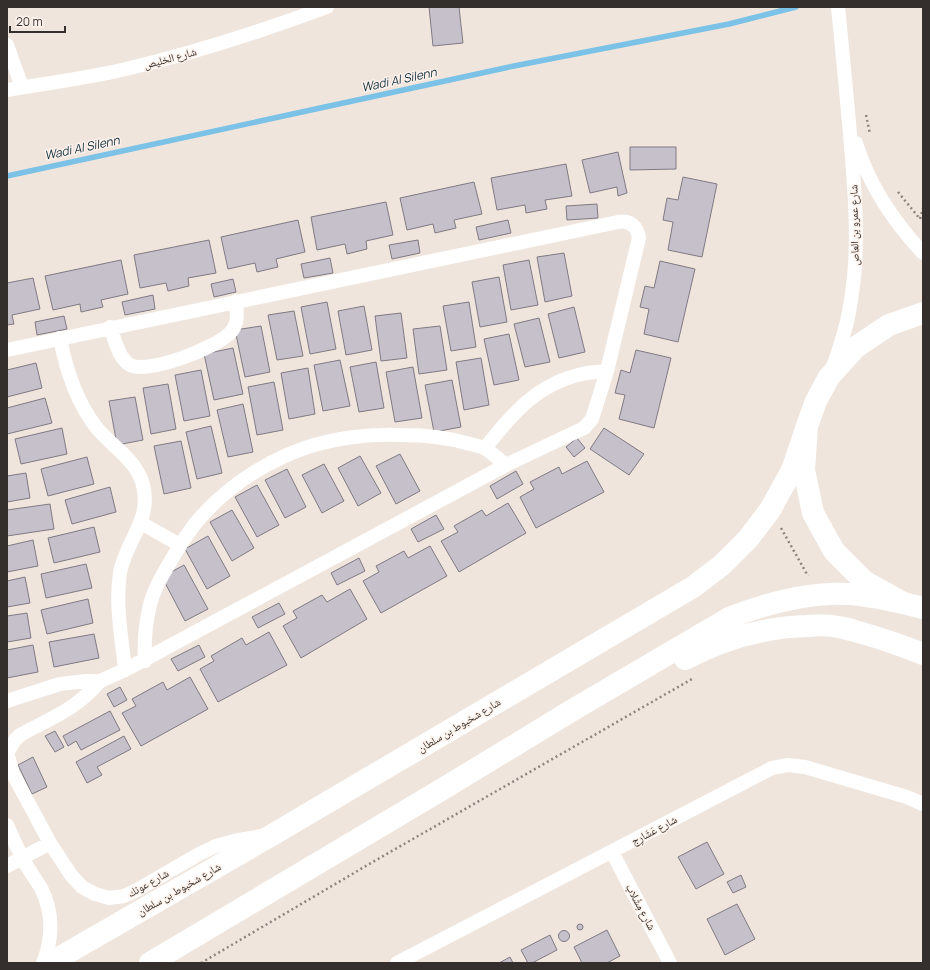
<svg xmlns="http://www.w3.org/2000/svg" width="930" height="970" viewBox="0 0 930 970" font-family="Manrope,'Noto Naskh Arabic',sans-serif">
  <rect width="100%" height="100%" fill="#f0e5dd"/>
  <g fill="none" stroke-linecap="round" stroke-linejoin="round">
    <path stroke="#7bc2e6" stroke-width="5.5" d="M7,176L514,66L729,24L796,7"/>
  </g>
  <path fill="#c6c0cb" stroke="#7f7a83" d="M429,7H459L463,43L433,46Z
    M630,147H676V169L630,170Z
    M618,152L627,193L618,196L617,187L590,193L582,160Z
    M566,164L572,196L545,200L547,209L526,213L525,205L497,210L491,178Z
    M683,177L717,184L702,257L668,250L673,222L663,220L667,198L678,200Z
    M474,182L482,214L454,220L456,228L435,233L433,224L407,230L400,198Z
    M386,202L393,235L366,241L367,249L347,254L345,244L317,250L311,217Z
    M597,204L598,218L567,220L566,206Z
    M298,220L305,252L276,259L278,267L257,272L255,263L228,269L221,237Z
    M508,220L511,233L479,240L476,227Z
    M209,240L216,273L188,278L189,286L168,291L166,283L140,288L134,255Z
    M418,240L420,253L392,259L389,245Z
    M564,253L572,296L545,302L537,257Z
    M330,258L333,273L304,278L301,264Z
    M121,260L128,294L101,300L103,307L81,312L80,304L53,310L45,276Z
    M529,260L538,305L511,310L503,265Z
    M660,261L695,269L678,342L644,334L649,309L640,307L645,286L654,288Z
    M499,277L507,322L480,327L472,282Z
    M33,278L40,309L12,315L14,324L7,325V283Z
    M233,279L236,292L214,297L211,284Z
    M153,295L155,309L125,315L122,302Z
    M327,302L336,349L310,354L301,307Z
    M469,302L476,347L451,351L443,306Z
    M364,306L372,350L346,355L338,311Z
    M574,307L585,352L559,358L548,314Z
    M294,311L303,356L277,360L268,315Z
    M401,313L407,358L381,361L375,316Z
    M64,316L67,329L37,335L35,322Z
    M539,318L550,362L525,367L514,324Z
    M261,326L270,372L245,377L235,330Z
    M440,326L447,370L419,374L413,329Z
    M509,334L519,380L494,385L484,339Z
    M233,348L243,394L214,400L204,354Z
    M636,350L671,358L654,428L619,419L625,395L615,393L621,370L630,373Z
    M481,358L489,405L464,410L456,362Z
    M340,360L350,406L323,411L314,365Z
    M376,362L384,408L359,412L350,367Z
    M36,363L42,388L7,397V370Z
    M413,367L422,418L395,422L386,372Z
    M308,368L315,414L289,419L281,373Z
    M201,370L210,416L184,421L175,375Z
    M452,380L461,427L434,432L425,385Z
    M274,382L283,430L257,435L248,387Z
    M168,384L176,429L151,434L143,388Z
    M135,397L143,440L117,445L109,401Z
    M45,398L52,423L7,434V408Z
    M243,404L253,452L228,457L217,410Z
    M211,426L222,473L197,479L186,432Z
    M62,428L67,454L21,464L15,439Z
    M604,428L644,454L629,475L590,449Z
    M577,438L585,448L574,457L566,447Z
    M181,441L191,488L164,494L154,446Z
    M400,454L420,491L396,504L376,466Z
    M360,456L381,493L358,506L338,468Z
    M87,457L94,484L48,496L41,469Z
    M587,461L604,492L536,528L520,497L534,489L530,482L559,467L562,474Z
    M324,464L344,501L322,513L302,475Z
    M287,469L306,507L285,518L265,480Z
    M516,471L523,484L497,499L490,486Z
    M26,473L30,498L7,502V476Z
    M257,485L279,525L257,537L235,497Z
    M110,487L116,512L72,524L65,500Z
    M508,503L526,533L459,572L441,541L458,532L454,526L482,510L486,516Z
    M50,504L54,529L7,536V510Z
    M232,510L254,548L232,561L210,522Z
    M436,515L444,529L418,542L411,529Z
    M94,527L100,552L54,563L48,538Z
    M208,536L230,576L207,589L185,549Z
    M33,540L38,566L7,572V546Z
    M430,546L447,576L381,613L363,581L379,572L376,566L404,551L408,558Z
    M359,558L365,571L337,585L331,573Z
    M86,564L92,588L46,598L41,574Z
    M184,565L208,609L185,621L162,577Z
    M25,577L30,603L7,607V581Z
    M350,589L367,619L301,658L283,626L297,618L293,611L322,595L327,602Z
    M88,599L93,623L47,634L41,610Z
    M279,603L285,614L258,628L252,617Z
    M27,613L31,638L7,642V616Z
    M269,632L287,665L218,702L200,669L214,661L211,656L242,638L246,645Z
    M94,634L99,658L54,667L49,642Z
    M33,645L38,672L7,678V650Z
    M199,645L205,657L178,671L171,659Z
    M190,677L208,709L141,746L122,713L136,706L132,699L163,682L167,690Z
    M120,687L127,700L114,707L107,694Z
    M110,711L120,730L81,750L76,741L68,746L63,736Z
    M55,731L64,747L55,752L45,736Z
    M124,736L131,749L97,767L102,775L87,783L76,762Z
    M33,757L47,787L32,794L18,765Z
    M707,842L724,874L696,889L678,857Z
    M741,875L746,887L733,893L727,882Z
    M737,904L755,939L725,955L707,919Z
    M577 927a3 3 0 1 1 6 0a3 3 0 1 1-6 0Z
    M607,930L620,956L607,963H582L574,947Z
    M558.5 936a5.5 5.5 0 1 1 11 0a5.5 5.5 0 1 1-11 0Z
    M550,935L557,950L532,963H528L521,950Z
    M510,957L513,963H499Z"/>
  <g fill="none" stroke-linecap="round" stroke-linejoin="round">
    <path stroke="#8d8580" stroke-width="2.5" stroke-dasharray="2 3" stroke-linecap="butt" d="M866,115L870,134
      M898,192L920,219L923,208
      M781,528L808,576
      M201,963L371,863L692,679"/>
    <path stroke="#fff" stroke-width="14" d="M7,45L22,87
      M7,90C48,83 90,78 130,68C197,52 262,31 327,7
      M856,143C869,185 893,221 923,253
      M110,327C115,339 118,358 130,365C149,374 216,348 230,333C239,324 237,313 236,301
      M60,338C66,370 76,401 96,427C111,446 137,460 143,485C152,520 126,540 120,573C115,604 122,640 125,670
      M7,350L618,222C630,220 637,226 639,238L607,371L592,419L584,428L506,465L125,670L100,681H87L60,684L7,701
      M833,367C840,347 847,327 850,306C859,257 856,208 852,158C848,108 843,57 838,7
      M485,448C512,414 537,384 582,374C590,372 599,372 607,371
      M141,523L180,545
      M145,661C144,643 145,627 149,609C153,590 163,574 173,557C181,544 190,529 200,518C230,484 271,458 314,445C343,437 372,434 401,435C424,435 447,437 470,444C474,445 480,446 484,448C492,452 499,460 506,465
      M7,752L13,774L50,843L71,875L82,887L95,894L109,898L124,896L137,890L199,854L216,846L234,841L262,836
      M7,753L15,740L20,735C51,718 77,709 100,681
      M7,825C12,836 17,848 23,859C28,869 35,878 41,888C53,912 53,938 43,963
      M612,852L670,963
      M7,866L50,843
      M397,963L772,768L788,765L805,767L907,797L923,804"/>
    <path stroke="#fff" stroke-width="22" d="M923,313L889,325L856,347L829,377L816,401L807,426L804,470L813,513L834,551L865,582L903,603L923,608
      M685,659C723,639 764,627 808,626C818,625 828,625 838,627C846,628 854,631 862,633C883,639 903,646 923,654
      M50,963L272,835L693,587L722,565L748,539L770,510L792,470L807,426
      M150,963L441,790L576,708L731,617C768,603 809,592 849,594C867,595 885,599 903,603"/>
  </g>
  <g text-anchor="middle" stroke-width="3" stroke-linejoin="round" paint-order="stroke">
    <g font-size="11" fill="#342f2c" stroke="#fdf2eb">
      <text transform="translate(170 58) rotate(-15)" y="4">شارع الخليص</text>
      <text transform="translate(854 225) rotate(-91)" y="4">شارع عمرو بن العاص</text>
      <text transform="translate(459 725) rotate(-31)" y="4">شارع شخبوط بن سلطان</text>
      <text transform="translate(654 830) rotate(-28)" y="4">شارع عَشَارِج</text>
      <text transform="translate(148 883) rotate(-29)" y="4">شارع عونك</text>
      <text transform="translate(179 889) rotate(-30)" y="4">شارع شخبوط بن سلطان</text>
      <text transform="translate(641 907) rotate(62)" y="4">شارع مِشْلاب</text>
    </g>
    <g font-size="12" font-style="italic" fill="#113141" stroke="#fdf2eb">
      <text transform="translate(399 80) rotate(-12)" y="4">Wadi Al Silenn</text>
      <text transform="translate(82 148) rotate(-12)" y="4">Wadi Al Silenn</text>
    </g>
  </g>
  <rect width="930" height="970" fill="none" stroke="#342f2c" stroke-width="16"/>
  <path d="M10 26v6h55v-6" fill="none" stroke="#342f2c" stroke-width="2"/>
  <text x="16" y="26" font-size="12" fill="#342f2c" stroke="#fdf2eb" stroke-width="3" paint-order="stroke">20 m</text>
</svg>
